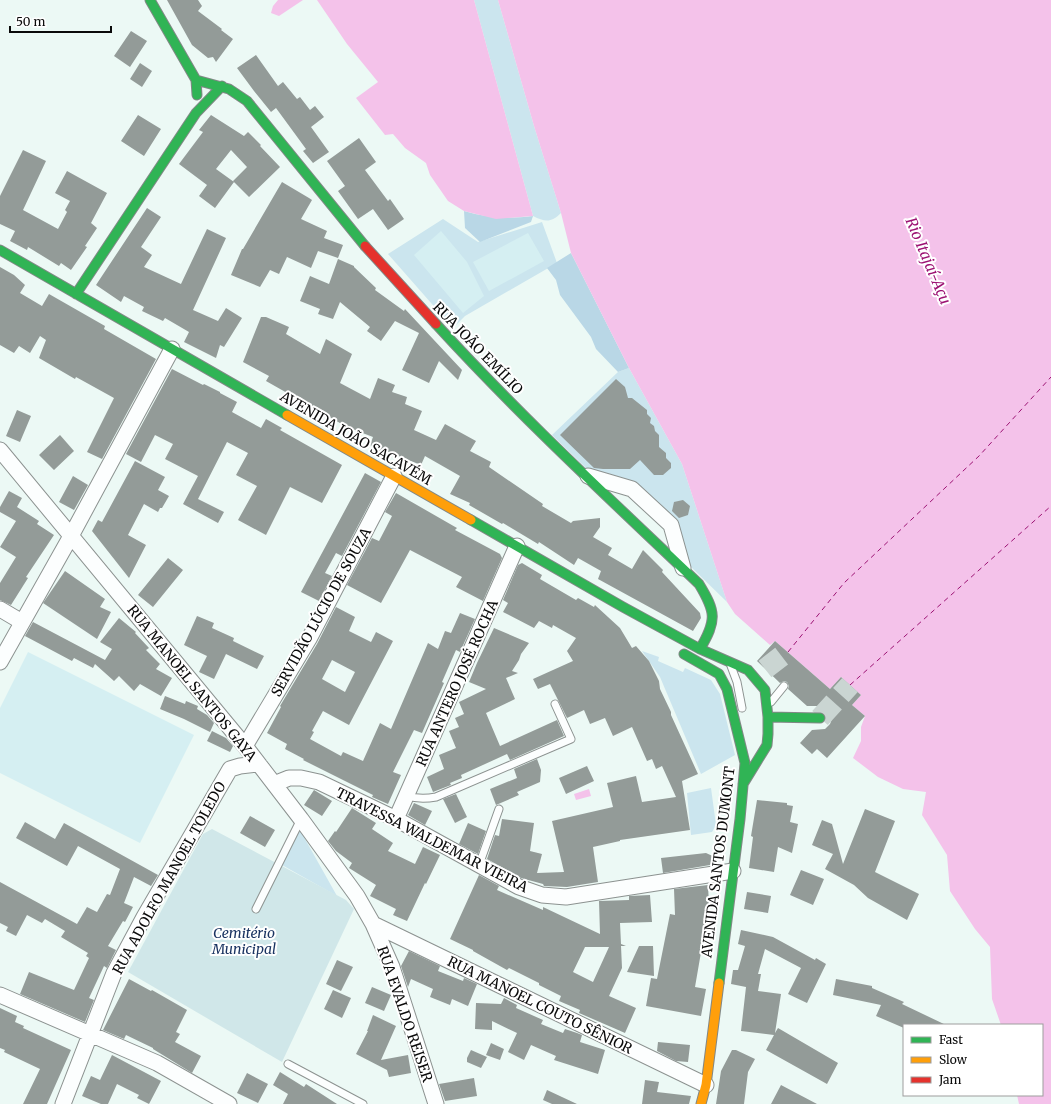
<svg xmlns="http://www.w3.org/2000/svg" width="1051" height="1104" viewBox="0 0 1051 1104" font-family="Merriweather,serif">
  <rect width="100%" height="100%" fill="#ecf9f5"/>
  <path fill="#cbe5ee" d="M474,0H498L534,126L561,213C551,223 545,222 533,216Z
    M443,219L478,242L542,222L557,263L465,316L453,328L388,254Z
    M629,368L682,464L727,602L689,565L678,522L588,470L552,435L618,372Z
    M642,651L659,657L658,661L683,672L685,668L711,680L720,694L735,755L701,774L660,677Z
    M711,788L716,825L712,832L691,835L687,793Z
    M300,830L337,896L282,865Z"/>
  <path fill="#b9d7e6" d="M464,211C487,218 509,219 533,216L531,222L480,242L465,228Z
    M571,253L629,368L618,372L596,349L591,337L560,295L556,280L547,268Z"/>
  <path fill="#d0e7e9" d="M212,829L346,900L354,909L282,1062L128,972L203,834Z"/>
  <path fill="#d5eff2" d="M441,231L467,262L484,296L463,313L414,255Z
    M528,233L544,261L489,291L473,262Z
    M28,652L194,735L140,843L0,773V708Z"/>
  <path fill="#f4c2ea" d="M278,0H303L279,16L271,13L273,6Z
    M317,0H474L533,216L496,219L464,211L448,201L430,175L426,163L405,148L393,134L385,135L356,98L378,82L347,44Z
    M498,0H1051V1104H1019L1017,1095H1042V1025H1001L992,999L990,947L975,929L950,891L947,855L922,815L926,792L903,789L878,777L853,758L861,741V727L865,716L852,705L861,695L841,677L830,689L775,641L770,645L735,614L727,602L682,464L629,368L571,253L561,213L534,126Z
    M589,789L591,796L576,800L574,794Z"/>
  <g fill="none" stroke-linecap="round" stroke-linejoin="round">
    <path stroke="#9c1273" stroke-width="1" stroke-dasharray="5 4" stroke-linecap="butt" d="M788,652L844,583L979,456L1051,377
      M850,685L1051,506"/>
  </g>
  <path fill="#939b98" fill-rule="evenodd" d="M167,0H198L202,6L198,11L222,29L221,30L233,39L216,62L213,57L208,58L192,45Z
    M131,31L147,41L130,67L114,56Z
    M256,55L278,86L283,82L297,99L300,97L310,110L315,106L324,117L311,127L329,152L313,163L303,151L306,149L276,108L271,112L254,91L237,68Z
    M140,63L152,71L142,87L130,79Z
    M138,115L161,129L144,156L121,141Z
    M211,115L244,136L248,132L261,145L260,146L280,167L249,197L233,181L247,167L231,150L216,169L234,182L215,208L199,196L207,185L179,164L203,132L199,130Z
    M359,138L376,162L365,170L388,201L390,199L404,219L388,230L373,209L358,219L338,191L345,186L327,161Z
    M23,150L46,161L23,210L58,229L67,212L65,210L70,201L55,193L67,171L107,193L91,223L97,228L85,246L87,247L71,270L61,263L59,266L28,247L27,250L10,241L15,231L0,224V196Z
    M282,182L309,198L312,200L301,219L327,231L324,238L343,245L338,258L318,251L311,268L287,257L279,274L270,270L260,287L231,275L242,249H243Z
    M147,208L161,217L141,247L152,255L144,267L181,284L207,229L226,238L193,310L218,321L226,308L242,318L224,347L220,345L216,358L184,342L189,332L165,318L163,321L142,311L144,307L124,296L121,302L96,285Z
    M338,259L354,266V267L376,288L375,290L404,311L405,309L462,370L458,380L439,361L429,383L402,370L419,333L395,321L381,341L367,331L370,327L340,302L333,319L318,314L320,309L300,301L310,276L329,284Z
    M0,267L14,275L25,285L20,293L42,306L49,294L105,326L104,329L156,359L102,459L87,452L114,398L76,377L75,379L39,358L46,340L40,336L30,353L19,346L14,353L0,345Z
    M261,317H266L289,327L286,334L320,354L326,339L352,354L340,383L370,399L378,378L395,385L392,392L407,397L405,404L422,411L414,430L436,440L445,424L476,441L470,451L491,462L489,467L543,504L542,506L571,523L573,521L600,518V527L593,537L612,548L608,555L632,569L643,550L663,570L662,572L700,613L701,618L693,631L598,579L601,571L578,558L574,565L539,542L538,544L503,523L502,524L469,505L470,503L450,494L460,476L425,456L421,465L386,451L385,454L370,445L373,437L347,427L266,381L269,376L243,362Z
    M172,369L203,385L204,384L220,392V393L237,402L232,412L261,428L266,419L282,428L280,430L342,465L322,503L290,487L266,535L238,520L257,486L236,475L248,453L227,442L198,499L224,512L218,523L183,504L198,476L165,459L173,444L155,435L141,462L126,454Z
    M616,379L625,387L628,398H632L647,410V414L651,418L650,423L654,426L655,431L659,435V447L666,453V458L671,463V468L663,475H654L640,460L630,469H603L594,468L560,435Z
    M17,410L31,416L20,442L6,436Z
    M60,435L74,451L54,470L39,455Z
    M135,461L165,477L158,490L169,496L162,508H160L158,512L144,504L128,535L146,545L129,578L92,531L98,520L102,522Z
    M365,473L381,482L342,556L336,553L325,573L332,576L319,601L301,592Z
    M73,476L88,485L74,510L59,502Z
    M9,491L22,498L17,507L39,521L37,524L54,535L26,577L28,578L11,605L0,600V583L16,557L0,547L16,521L0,512V507Z
    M396,493L457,528L455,530L500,554L502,558L483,601L456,587L462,577L410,550L381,603L347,585L372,538L379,541L392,516L385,512Z
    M683,500L690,506L688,515L679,518L672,511L674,502Z
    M168,558L183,570L153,607L138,595Z
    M522,563L542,575L540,579L576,600L578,598L594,607L595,605L596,606L620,628L632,648L636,646L649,661L659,681L660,689L671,712V715L698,774L682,781L690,830L620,840V841L593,847L598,882L567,887L544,886L543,884L521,878L487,859L495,835L499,836L502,819L534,823L530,851L542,854L537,873L564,872L552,821L613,807L607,783L636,776L642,802L676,797L662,766L656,769L652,759L647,761L632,727L613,736L605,718L590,724L584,710L567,718L550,684L538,689L533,679L573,661L567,651L576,638L553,625L552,628L539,621L534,628L503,612L508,603L503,600L518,565Z
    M65,571L105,599L100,607L111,612L97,639L43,603Z
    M336,607L355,617L349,631L371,642L376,632L393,641L349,725L323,711L312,731L314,732L310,739L341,756L343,752L363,761L380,723L391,729L428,643L438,649L445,631L451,633L460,613L475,619L460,652L456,650L442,682L444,683L422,733L414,730L393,772L401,775L388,804L372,797L373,795L303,760L304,759L285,749L287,744L267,733L281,707L280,706L317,644ZM332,660L355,672L345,692L322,679Z
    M197,616L214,623L212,628L234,638L233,641L264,656L257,669L226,654L214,679L199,672L207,656L184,645Z
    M119,618L136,632L135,633L149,648L146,650L160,664L156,669L172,678L161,696L140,684L134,691L119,676L114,681L95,664L93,668L74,658L72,661L25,636L33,622L105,660L112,649L100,642Z
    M494,628L529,643L521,654L519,660L512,671L518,673L506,678L515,699L486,713L500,746L557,720L564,736L510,760L507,754L461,775L462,778L450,783L451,785L433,792L427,777L444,769L439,755L456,748L449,731L459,727L455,718L464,714L459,702L486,689L469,682L477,663Z
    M775,641L830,689L841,677L861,695L852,705L865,716L827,758L817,749L812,754L800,743L812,730L825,729L830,724L832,719L830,712L826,708L821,706H807L788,689L789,686L787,682L784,681L780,683L757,661Z
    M165,696L185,704L186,701L198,706L197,709L207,715L214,723L210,732L184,719L160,709Z
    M212,731L226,738L233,746L230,752L207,741Z
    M537,759L541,770L540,782L517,792L519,795L496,805L490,789L517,778L514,769Z
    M587,766L594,781L566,794L559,778Z
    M314,790L332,801L322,816L304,805Z
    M456,794L467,817L455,823L443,799Z
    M757,800L787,803V805L793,806L790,822L798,824L792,853L778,847L774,872L749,868L753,837L751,836Z
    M414,803L432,811L425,825L408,815Z
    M352,808L376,823L372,829L393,843L388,851L415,864L423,847L440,855L426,884L425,883L407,921L393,915L396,909L370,896L376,885L349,868L352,863L336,851L328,841L335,831L336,832Z
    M865,809L895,821L875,872L919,894L907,920L868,898L854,885L825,869L833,854L812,845L822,820L832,824L843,864Z
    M250,816L275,830L265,847L240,833Z
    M25,822L55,839L64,823L158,875L151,886L134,877L124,903L133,907L125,922L123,921L108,946L116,950L107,968L104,966L89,998L94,1000L85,1022L20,994L29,972L74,990L89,958L86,956L88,953L61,937L65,931L45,919L42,923L27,915L16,936L6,931L8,927L0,923V882L77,924L87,907L97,912L107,894L110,895L120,869L78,846L67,866L16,838Z
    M468,823L486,831L478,854L459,844Z
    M706,853L717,858L710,865L663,873L661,858Z
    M801,870L824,879L813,905L790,895Z
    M479,875L499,886L497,890L543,910V907L600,934L599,901L629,900V896L650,895L652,922L620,923L621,944L626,946H621L622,968L609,996L636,1008L625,1033L579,1013L580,1010L559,1001L561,996L539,985V983L509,968L507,970L473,951V950L450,939ZM585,947H609L593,982L573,972Z
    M708,885L709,906L695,987L706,989L701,1016L646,1006L651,978L657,979L670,914L675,915L674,889Z
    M747,892L771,896L768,913L744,909Z
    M741,930L773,937L815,960L816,958L826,964L807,1003L788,994L801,968L765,949L758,974H761L758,991L781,994L775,1033L778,1028L838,1063L827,1084L766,1050L774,1035L741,1031L746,987L731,984L733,970H738L745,946L738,944Z
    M639,946H653L654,976L627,972Z
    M409,951L440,966L438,971L463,981L464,978L477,984L468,1006L452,999L450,1005L430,997L433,989L411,979L408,987L401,966Z
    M337,960L353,967L341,991L326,984Z
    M129,979L151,991L152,990L187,1010L176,1032L180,1034L175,1042L201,1056L192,1073L153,1049V1048L126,1035L124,1039L103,1030Z
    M836,979L872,986V988L904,1002L902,1004L946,1025H904V1028L876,1016L881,1005L833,995Z
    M372,987L391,995L384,1011L365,1003Z
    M333,990L351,998L342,1018L324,1009Z
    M504,998L517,1005L516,1008L543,1020L541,1024L563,1033L565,1029L577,1033L582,1035L580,1042L605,1050L598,1074L554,1060L556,1056L531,1045L524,1060L508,1052L517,1033L492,1021V1030L475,1029L476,1003L501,1004Z
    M0,1008L17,1016L15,1022L24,1026L23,1028L71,1050L47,1104H23L40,1069L4,1052L5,1050L0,1048Z
    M373,1015L396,1026L381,1060L408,1055L411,1073L389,1077L387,1070L356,1054L368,1031H367Z
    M658,1042L690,1045L688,1062L676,1061L657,1051Z
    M491,1043L504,1049L500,1060L486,1055Z
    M471,1050L487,1057L481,1068L467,1062V1058Z
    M732,1050H736L755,1059L748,1072L744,1104H716L721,1071Z
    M112,1055L161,1081L149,1104L137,1098L139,1095L117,1084L108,1104H101L82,1096L91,1076L100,1080Z
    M280,1072L304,1087L306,1084L337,1104H283L288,1094L273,1085Z
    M247,1073L268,1084L258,1103L237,1093Z
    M474,1078L477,1096L445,1101L439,1084Z
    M645,1080L659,1082L657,1092L691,1096L689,1104H642Z
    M781,1085L817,1104H771Z
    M547,1090L577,1104H552L543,1100Z"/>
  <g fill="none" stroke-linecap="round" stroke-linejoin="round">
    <path stroke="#cad5d2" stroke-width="21" stroke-dasharray="21 10" stroke-linecap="butt" d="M765,669L787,652
      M820,718L850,685"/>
    <defs>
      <path id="lane" d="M731,666L737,682L742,708
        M771,702L784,686
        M407,796C417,799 425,799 436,797L571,739L555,704
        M479,865L499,809
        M256,909L301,819
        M288,1064L363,1104"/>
      <path id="street" d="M0,450L245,746L301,819L357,896L373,924L392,967L436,1104
        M588,476L632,489L671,525L683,568
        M0,609L22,622
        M0,662L71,536L172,349
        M245,746L309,639L394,476
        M274,784L289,778H301L319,782L396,819L519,887L542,895L566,897L733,871
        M396,819L517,546
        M373,924L706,1085
        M0,995L157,1063L229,1104
        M63,1104L114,973L144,917L230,769L240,766L259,764"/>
      <path id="fast" d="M150,0L196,80L197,95
        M196,80L229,89L247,101L365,246
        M0,250L287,415
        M76,294L196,113L222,86
        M436,324C519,415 610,499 699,584C716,612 717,620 700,649
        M471,520L623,607L700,649L748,670L765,690L768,717V734L767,745L743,784
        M684,654L719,674L727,689L745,763L740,819L719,983
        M768,717L820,718"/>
      <path id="slow" d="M287,415L471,520
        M701,1104L706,1085L719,983"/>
      <path id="jam" d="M365,246L436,324"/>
    </defs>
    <use href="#lane" stroke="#8c9290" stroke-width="9"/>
    <use href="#street" stroke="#8c9290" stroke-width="17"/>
    <use href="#fast" stroke="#828886" stroke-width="11"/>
    <use href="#slow" stroke="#828886" stroke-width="11"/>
    <use href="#jam" stroke="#828886" stroke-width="11"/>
    <use href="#lane" stroke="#fcfefe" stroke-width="7"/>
    <use href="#street" stroke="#fcfefe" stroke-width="15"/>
    <use href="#fast" stroke="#30b455" stroke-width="9"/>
    <use href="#slow" stroke="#ff9f0a" stroke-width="9"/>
    <use href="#jam" stroke="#e5322d" stroke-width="9"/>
  </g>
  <g text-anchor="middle" stroke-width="4" stroke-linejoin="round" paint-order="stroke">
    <g font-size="14" fill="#0a0a0a" stroke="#fff">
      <text transform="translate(478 348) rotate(46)" y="5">RUA JOÃO EMÍLIO</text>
      <text transform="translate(356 438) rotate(30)" y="5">AVENIDA JOÃO SACAVÉM</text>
      <text transform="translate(321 612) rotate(-61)" y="5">SERVIDÃO LÚCIO DE SOUZA</text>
      <text transform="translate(192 683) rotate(51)" y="5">RUA MANOEL SANTOS GAYA</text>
      <text transform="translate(457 683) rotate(-66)" y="5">RUA ANTERO JOSÉ ROCHA</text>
      <text transform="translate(432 840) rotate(27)" y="5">TRAVESSA WALDEMAR VIEIRA</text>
      <text transform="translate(718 862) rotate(-83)" y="5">AVENIDA SANTOS DUMONT</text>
      <text transform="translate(169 878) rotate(-61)" y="5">RUA ADOLFO MANOEL TOLEDO</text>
      <text transform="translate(540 1005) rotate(26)" y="5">RUA MANOEL COUTO SÊNIOR</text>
      <text transform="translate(405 1014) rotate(71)" y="5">RUA EVALDO REISER</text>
    </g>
    <g font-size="14" font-style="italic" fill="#1a3361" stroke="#fff">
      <text x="244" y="938">Cemitério<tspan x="244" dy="16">Municipal</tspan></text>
    </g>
    <g font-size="15" font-style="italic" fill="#9c1273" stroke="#fff">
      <text transform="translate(928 261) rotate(67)" y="5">Rio Itajaí-Açu</text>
    </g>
  </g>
  <rect x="903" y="1024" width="140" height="72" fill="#ffffff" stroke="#9d9d9d"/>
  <rect x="911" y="1037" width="20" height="6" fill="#30b455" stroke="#9d9d9d"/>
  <text x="939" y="1044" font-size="12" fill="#0a0a0a">Fast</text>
  <rect x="911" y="1057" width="20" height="6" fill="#ff9f0a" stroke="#9d9d9d"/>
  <text x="939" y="1064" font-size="12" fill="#0a0a0a">Slow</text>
  <rect x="911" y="1077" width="20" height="6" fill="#e5322d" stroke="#9d9d9d"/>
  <text x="939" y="1084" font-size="12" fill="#0a0a0a">Jam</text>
  <path d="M10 26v6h101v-6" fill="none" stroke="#0a0a0a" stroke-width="2"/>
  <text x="16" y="26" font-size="12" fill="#0a0a0a" stroke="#ffffff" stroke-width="3" paint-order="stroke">50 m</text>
</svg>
